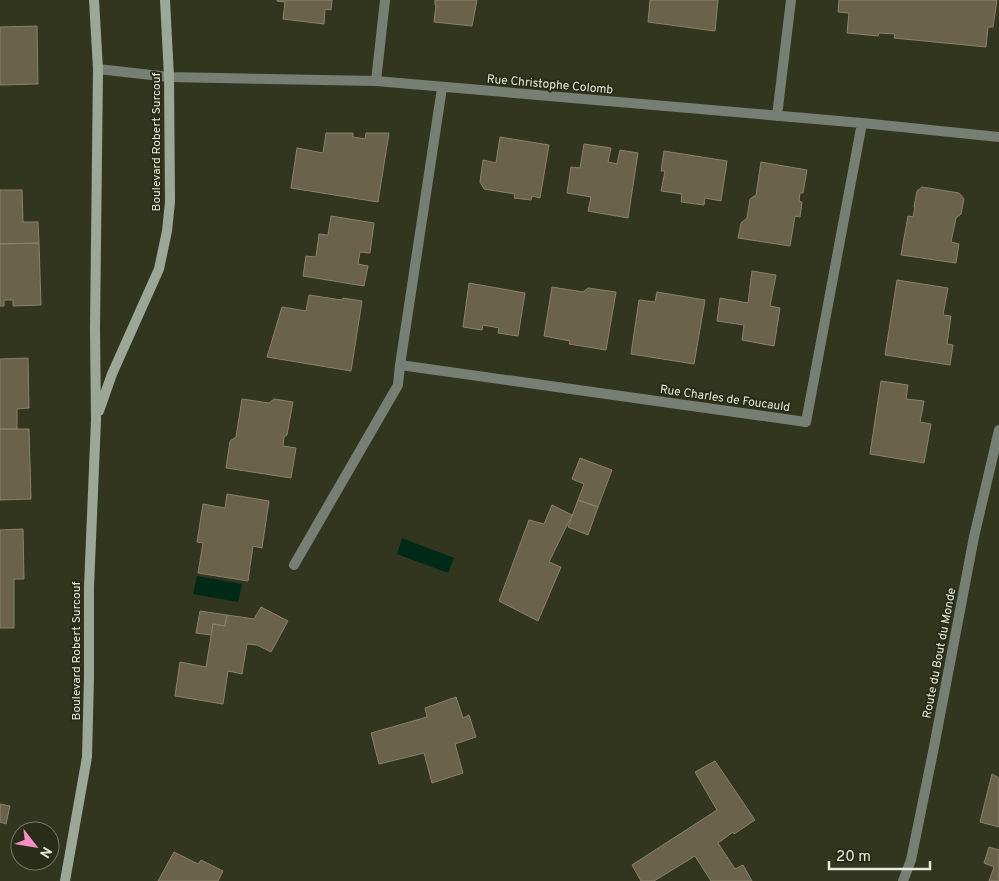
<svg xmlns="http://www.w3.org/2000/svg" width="999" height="881" viewBox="0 0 999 881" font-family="Overpass,sans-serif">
  <rect width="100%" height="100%" fill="#33361f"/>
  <path fill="#002918" d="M402,538L454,558L448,573L397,554Z
    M197,576L242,584L238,602L193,594Z"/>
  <path fill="#6b624b" stroke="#8b8169" d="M277,0H332L331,10L325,9L324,24L283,19L285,2L277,1Z
    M435,0H477L472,26L434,22L436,5H435Z
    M650,0H718L715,31L648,22Z
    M839,0H997L993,27H988L986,47L894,38L895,34L879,33L878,36L847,33L849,13L838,12Z
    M37,26L38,84L0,85V27Z
    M326,133H353V137L365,139L366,133H389L378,202L291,188L297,148L323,153Z
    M500,137L549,145L540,198L532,196L531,200L514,198L515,194L484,189L480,182L483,160L496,163Z
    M584,144L611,148L608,162L617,164L620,150L638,153L628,218L588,211L591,197L567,193L571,167L580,168Z
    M664,151L727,161L721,201L705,198L704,205L681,202L682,194L661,191L665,171H661Z
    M761,162L807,170L803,193H800L799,201L802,202L800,217L795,216L790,246L738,238L741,223L747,218L750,199L756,195Z
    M922,187L959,193L964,199L961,214L956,218L951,242L959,244L956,263L901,255L908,216L913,217L915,207H914L917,191Z
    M0,190H22L23,222H38L39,243L0,244Z
    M331,216L374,223L370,253L360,252L358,264L368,266L364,286L303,276L306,256L316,257L319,234L328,235Z
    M39,243L41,305L13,306V300H4V306H0V244Z
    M752,271L776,275L770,306L780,308L774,346L742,340L744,325L717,321L720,298L748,303Z
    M897,280L948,288L943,315L951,316L947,344L953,345L950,365L885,355Z
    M469,283L525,293L518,336L498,333L499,328L483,325L482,330L463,327Z
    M552,287L583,292L588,288L616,292L606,350L569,344L570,341L544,336Z
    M657,292L705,300L694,364L631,354L639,300L655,302Z
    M309,295L342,300L343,298L362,301L351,371L267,357L282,307L306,311Z
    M28,358L29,408L17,409V429H0V359Z
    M881,381L908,385L906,399L924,401L920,422L931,424L924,463L870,454Z
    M242,399L269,403L274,399L293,402L287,435L284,437L283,446L296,448L291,478L226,468L230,441L236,437Z
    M0,429H29L31,499L0,500Z
    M580,458L612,470L598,507L578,500L584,484L572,479Z
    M227,494L269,501L262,548L253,546L248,581L198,573L203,543L197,542L203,504L225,508Z
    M578,500L598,507L588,535L568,527Z
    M552,505L572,515L549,562L561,567L538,621L499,601L529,520L544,524Z
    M23,529L24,579H14V628H0V530Z
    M261,607L288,621L271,652L257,645L247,644L242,674L228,671L223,704L175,696L180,662L206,667L213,624L225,626L227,615L254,619Z
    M200,611L227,615L225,626L213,624L211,635L196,633Z
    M456,697L463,718L469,715L476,737L455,744L463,773L432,783L424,753L379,764L371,733L427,717L425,708Z
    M715,761L755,820L734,834L733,832L718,843L735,869L743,865L752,881H711L695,856L654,881H641L632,865L717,810L695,772Z
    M992,774L999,778V827L980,822Z
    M0,804L10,806L6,824L0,822Z
    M989,847L999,850V881H989L994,867L984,863Z
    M174,852L198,864L201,860L223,871L218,881H158Z"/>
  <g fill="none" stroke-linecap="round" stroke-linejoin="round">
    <path stroke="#777e74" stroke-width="10" d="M98,69L169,77L376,81L862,123L999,137
      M376,81L385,0
      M777,116L791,0
      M400,365L806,422L862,123
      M294,565L398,385L400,365L442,88
      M903,881L911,860L934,747L974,537L999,430"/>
    <path stroke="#9ca798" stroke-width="10" d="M99,411L112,374L159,269L167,231L170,202L169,77L165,0
      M65,881L87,757L89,677V587L96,420L95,329L98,69L94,0"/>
  </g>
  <g text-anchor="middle" stroke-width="4" stroke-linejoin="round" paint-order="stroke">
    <g font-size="12" fill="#e8eadc" stroke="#292c16">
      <text transform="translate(550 84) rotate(5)" y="4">Rue Christophe Colomb</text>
      <text transform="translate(156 142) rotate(-90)" y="4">Boulevard Robert Surcouf</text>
      <text transform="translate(725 398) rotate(8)" y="4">Rue Charles de Foucauld</text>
      <text transform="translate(76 651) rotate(-90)" y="4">Boulevard Robert Surcouf</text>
      <text transform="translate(939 653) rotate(-79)" y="4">Route du Bout du Monde</text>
    </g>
  </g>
  <g transform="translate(35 846) rotate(121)"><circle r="24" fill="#292c16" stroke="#757865"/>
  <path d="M0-4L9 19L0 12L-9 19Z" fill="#fc8fc2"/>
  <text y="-8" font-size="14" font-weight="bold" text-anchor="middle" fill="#e8eadc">N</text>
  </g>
  <path d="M829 861v8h101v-8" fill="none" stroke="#e8eadc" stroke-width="2.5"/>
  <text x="836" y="861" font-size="15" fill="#e8eadc" stroke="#292c16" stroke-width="4" paint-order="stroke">20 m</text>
</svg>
